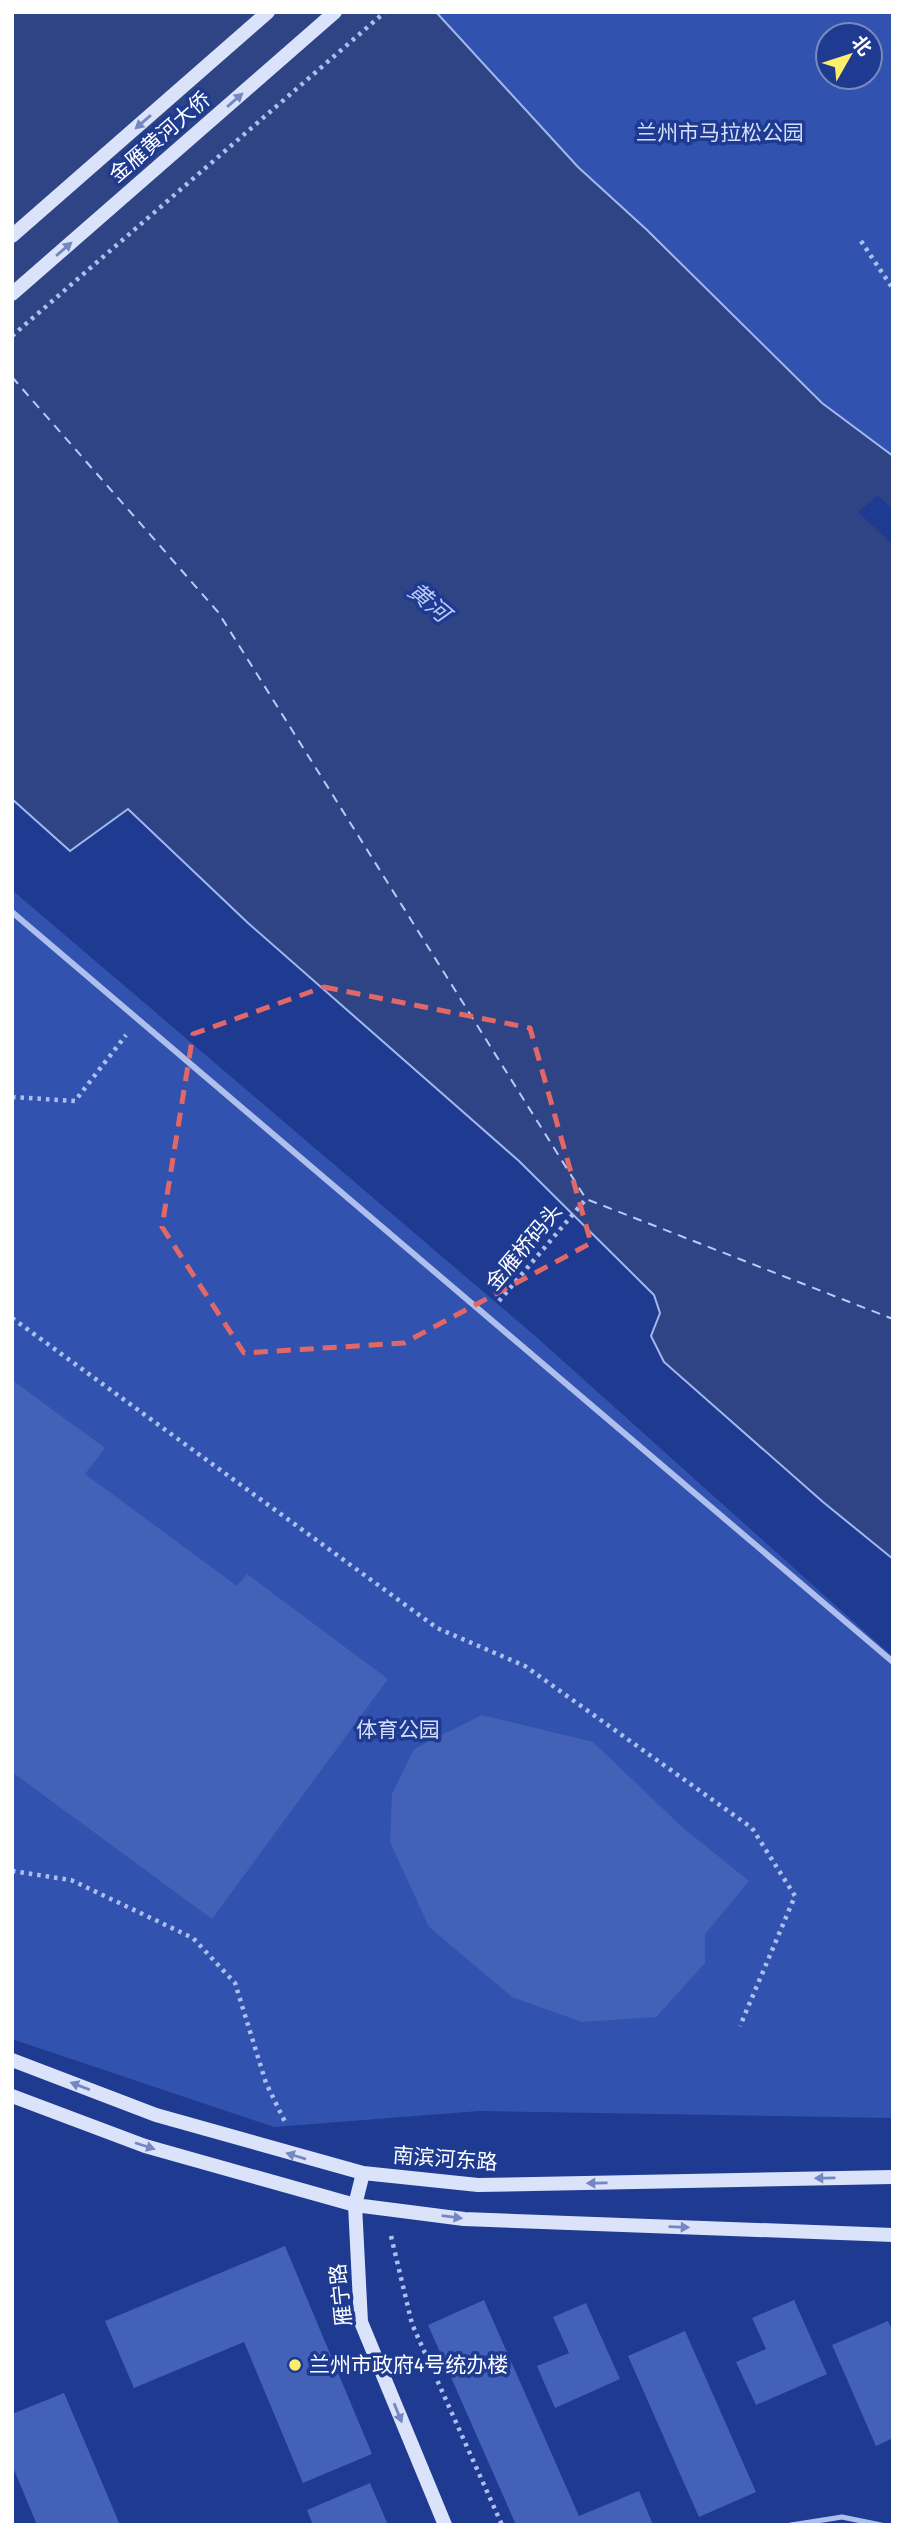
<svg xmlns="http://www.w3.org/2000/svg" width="905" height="2537" viewBox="0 0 905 2537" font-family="'Fira Sans Condensed','Noto Sans SC',sans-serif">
  <rect width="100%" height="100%" fill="#1e3b91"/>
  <path fill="#3153af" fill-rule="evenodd" d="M436,12H893V456L822,403L647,230L578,167ZM828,35H870V77H828Z
    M12,890L534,1335L893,1657V2118L479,2111L274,2127L12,2039Z"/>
  <path fill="#2f4485" stroke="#a2b8ef" stroke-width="2" d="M12,12H436L578,167L647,230L822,403L893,456V1559L823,1502L664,1362L651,1336L660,1313L654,1295L519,1161L248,923L128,809L70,851L12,799Z"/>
  <path fill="#1e3b91" d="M878,495L893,510V545L858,512Z"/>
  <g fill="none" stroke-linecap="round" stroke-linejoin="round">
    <path stroke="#bacaf5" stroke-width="2" stroke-dasharray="9 7" stroke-linecap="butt" d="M12,377L218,612L586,1199L893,1319"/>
  </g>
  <path fill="#4261b7" d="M12,1380L105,1448L85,1474L237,1586L247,1574L388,1679L212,1919L12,1772Z
    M482,1715L593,1742L682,1827L749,1881L705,1934V1963L656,2017L582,2022L512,1997L429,1927L390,1842L392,1794L414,1749Z
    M285,2246L372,2454L303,2483L244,2342L134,2388L105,2321Z
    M484,2300L579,2516L639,2491L653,2525H516L428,2325Z
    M794,2300L827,2374L756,2405L736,2362L766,2349L752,2318Z
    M586,2303L620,2379L555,2408L537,2366L569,2353L553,2317Z
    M888,2321L893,2332V2438L876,2446L832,2345Z
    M685,2331L756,2492L699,2517L628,2356Z
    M64,2393L120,2525H37L12,2465V2414Z
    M370,2483L388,2525H313L307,2510Z"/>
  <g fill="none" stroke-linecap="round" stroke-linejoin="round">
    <path stroke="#aebfee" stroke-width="4.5" stroke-dasharray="3.5 5" stroke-linecap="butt" d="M861,241L893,289
      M12,336L385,12
      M12,1097L75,1101L126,1035
      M499,1301L586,1199
      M12,1318L437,1628L525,1666L752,1828L795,1896L740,2026
      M12,1871L71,1880L193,1938L235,1983L266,2083L286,2124
      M391,2236L412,2324L502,2525"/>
    <path stroke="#aebfee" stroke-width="5" d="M791,2525L842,2517L881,2525"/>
    <path stroke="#aebfee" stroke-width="6" d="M12,912L893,1662"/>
    <path stroke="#dbe3fa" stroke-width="14" d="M12,236L268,12
      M12,294L335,12
      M12,2060L156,2115L363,2173L478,2185L893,2177
      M12,2096L145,2146L355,2205L464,2219L893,2235
      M363,2173L355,2205L361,2322L445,2525"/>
  </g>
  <defs><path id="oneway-solid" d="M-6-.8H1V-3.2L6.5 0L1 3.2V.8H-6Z" transform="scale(1.75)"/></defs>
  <g fill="#7387c0">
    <use href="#oneway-solid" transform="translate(235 100) rotate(-41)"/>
    <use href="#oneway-solid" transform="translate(143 122) rotate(139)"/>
    <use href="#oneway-solid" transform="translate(64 249) rotate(-41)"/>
    <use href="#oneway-solid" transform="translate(80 2086) rotate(-159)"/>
    <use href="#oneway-solid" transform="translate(145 2146) rotate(18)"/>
    <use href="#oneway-solid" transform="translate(296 2156) rotate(-163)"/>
    <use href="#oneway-solid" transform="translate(825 2178) rotate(179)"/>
    <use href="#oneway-solid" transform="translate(597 2183) rotate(179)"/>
    <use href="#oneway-solid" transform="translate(452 2217) rotate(7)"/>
    <use href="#oneway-solid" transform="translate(679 2227) rotate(2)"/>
    <use href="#oneway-solid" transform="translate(398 2413) rotate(68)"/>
  </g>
  <path fill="none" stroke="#e26868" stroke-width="5" stroke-dasharray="14 9" stroke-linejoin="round" d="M324,987L530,1028L591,1243L404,1343L244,1353L162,1227L193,1034Z"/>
  <circle fill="#fded6d" stroke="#1e3b91" stroke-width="2.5" cx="295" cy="2365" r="7"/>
  <g text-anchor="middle" stroke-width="7" stroke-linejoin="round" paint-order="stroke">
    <g font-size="21" fill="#d4defa" stroke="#1e3b91">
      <text x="720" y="140">兰州市马拉松公园</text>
      <text x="398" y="1737">体育公园</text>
    </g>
    <g font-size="21" fill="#fff" stroke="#1e3b91">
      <text transform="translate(160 137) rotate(-41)" y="7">金雁黄河大侨</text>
      <text transform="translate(524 1247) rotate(-50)" y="7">金雁桥码头</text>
      <text transform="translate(445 2159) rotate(4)" y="7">南滨河东路</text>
      <text transform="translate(341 2295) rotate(-96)" y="7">雁宁路</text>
    </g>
    <g font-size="21" fill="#fff" stroke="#1e3b91" text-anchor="start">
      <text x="309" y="2372">兰州市政府4号统办楼</text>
    </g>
    <g font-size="23" font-style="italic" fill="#bacaf5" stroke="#1e3b91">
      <text transform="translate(429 602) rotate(40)" y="8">黄河</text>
    </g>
  </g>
  <rect width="905" height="2537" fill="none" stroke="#ffffff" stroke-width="28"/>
  <g transform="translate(849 56) rotate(51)"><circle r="33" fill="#1e3b91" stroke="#7889bd" stroke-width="2"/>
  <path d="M0-5L12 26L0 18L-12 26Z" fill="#fded6d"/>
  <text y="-10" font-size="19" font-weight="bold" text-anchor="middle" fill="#ffffff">北</text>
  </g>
</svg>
